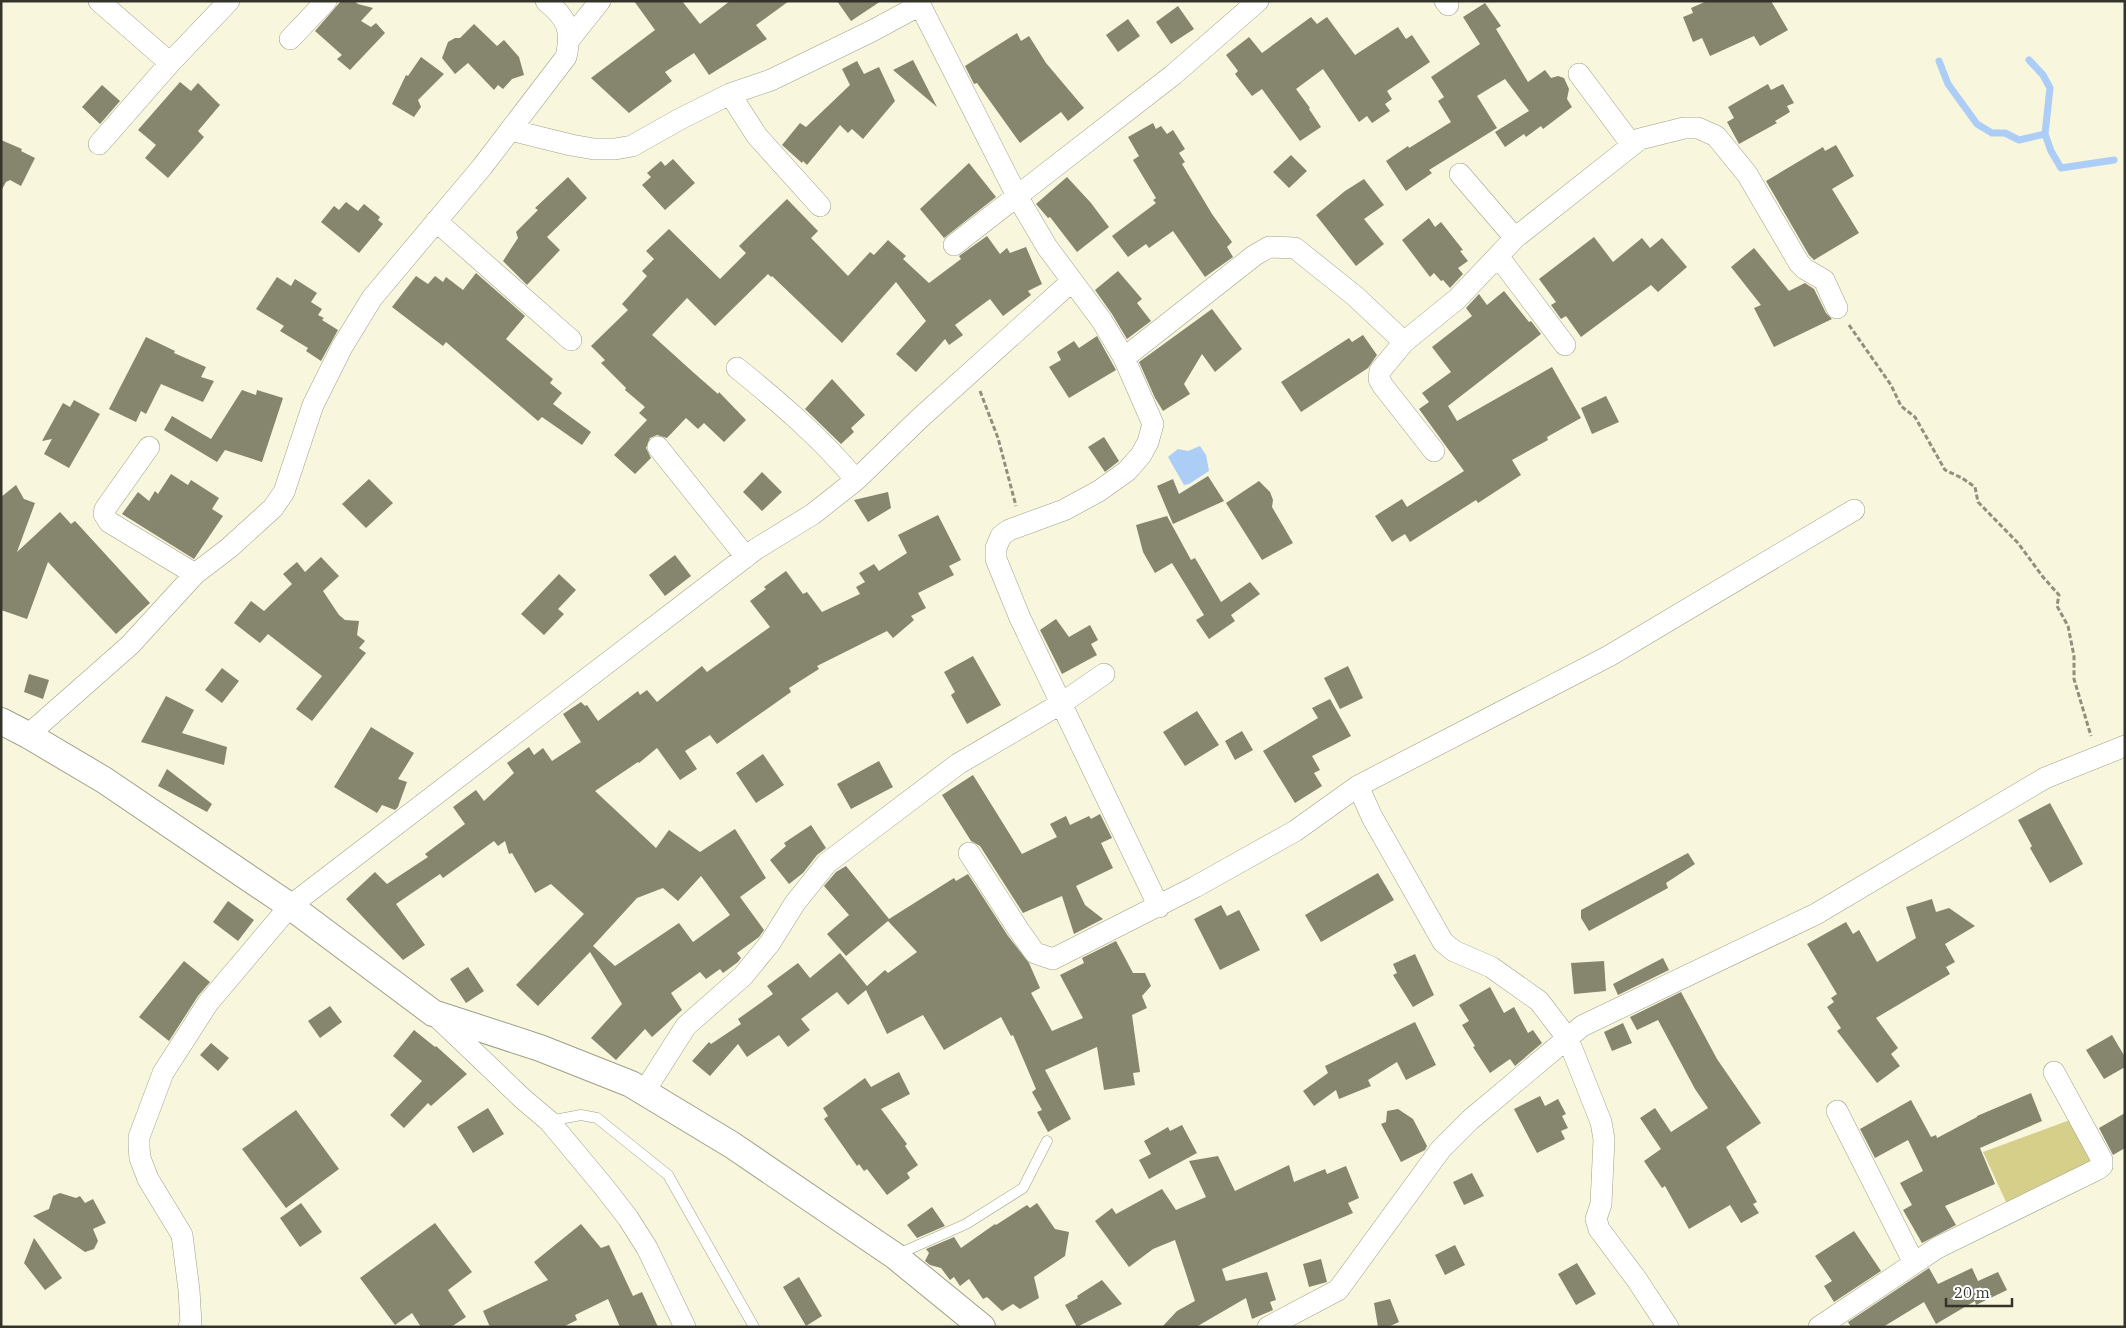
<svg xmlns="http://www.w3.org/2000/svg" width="2126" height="1328" viewBox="0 0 2126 1328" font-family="'IBM Plex Serif',serif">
  <rect width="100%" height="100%" fill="#f8f6dc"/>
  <path fill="#d5cf8a" d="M2070,1120L2094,1162L2007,1204L1983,1152Z"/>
  <path fill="#accdf6" d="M1200,446L1206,455L1209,471L1189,484L1184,485L1168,457L1178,449L1188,451Z"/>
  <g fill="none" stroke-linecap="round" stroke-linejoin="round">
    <path stroke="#accdf6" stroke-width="7" d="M2029,60L2043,75L2050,88L2045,134L2051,151L2061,168L2114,160
      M1939,61L1948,84L1977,124L1992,133H2005L2019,140L2045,134"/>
  </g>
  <path fill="#86856d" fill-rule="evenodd" d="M341,1H354L358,4L373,8L361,21L371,27L376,23L385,33L350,70L337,59L342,55L315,31Z
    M634,1H682L700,24L730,1H789L756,25L767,39L709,75L694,53L665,72L672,81L629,113L591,78L655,30Z
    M837,1H881L851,21Z
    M1707,1H1771L1788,30L1760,46L1754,36L1710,56L1702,38L1693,42L1683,17L1693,13L1691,8Z
    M1485,3L1501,26L1496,29L1528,82L1545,70L1551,78L1558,76L1564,78L1569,89L1567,99L1572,107L1543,129L1541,126L1526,137L1524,134L1505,147L1495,132L1529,111L1505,79L1477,96L1497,128L1429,170L1432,173L1406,191L1386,161L1408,146L1409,148L1451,122L1438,101L1444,97L1431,77L1480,44L1463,17Z
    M1178,6L1194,29L1171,44L1156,22Z
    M1311,17L1317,24L1327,17L1355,55L1398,27L1406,39L1412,35L1430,62L1387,91L1392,99L1385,104L1390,111L1372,123L1367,116L1359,122L1323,69L1296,89L1310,108L1309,109L1321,127L1300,141L1262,89L1252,96L1235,74L1238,71L1226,55L1249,37L1262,53Z
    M1128,19L1140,36L1118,52L1106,35Z
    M474,24L497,46L504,40L519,57L524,75L512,79L503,89L498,85L494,90L468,63L455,74L442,58L448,42L455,38H460Z
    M1017,33L1021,41L1029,36L1046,63L1084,108L1068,121L1061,112L1020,143L977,83L974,84L965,66Z
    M421,57L444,74L418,100L421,107L414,117L392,104L406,75L408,76Z
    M913,60L937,107L893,70Z
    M857,61L864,74L879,67L895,101L863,139L852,129L848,133L840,125L807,165L803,161L802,163L782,145L800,123L806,127L850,85L842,69Z
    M180,82L191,91L198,83L220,105L198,131L204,137L168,178L145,158L156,145L138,130Z
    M1768,84L1771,90L1783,84L1794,103L1787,106L1790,112L1775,121L1777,123L1739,144L1727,122L1734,118L1728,107Z
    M102,85L120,101L100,124L82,107Z
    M1153,123L1156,129L1161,126L1167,134L1173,130L1185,149L1179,153L1185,162L1182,164L1212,214L1232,242L1227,247L1233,257L1205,277L1173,231L1149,248L1146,244L1128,257L1112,236L1156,203L1153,200L1156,198L1133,160L1139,156L1128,137Z
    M1,140L22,149L21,151L35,158L21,186L10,180L6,182L1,191Z
    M1836,145L1854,176L1832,189L1859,233L1814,260L1809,255L1766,181L1823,147L1825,151Z
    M1291,155L1307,171L1289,188L1273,172Z
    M673,159L695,183L665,210L642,185L651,177L647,173L661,161L665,166Z
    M969,163L996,197L944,238L920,209Z
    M568,177L587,198L547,237L560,250L527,285L503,261L518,238L516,232L538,210L535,208Z
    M1067,177L1091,203L1109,227L1077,252L1050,217L1048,218L1036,204Z
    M1364,179L1384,205L1364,219L1384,244L1356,266L1316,215L1345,191Z
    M787,199L818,231L811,238L848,276L870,252L874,255L888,240L906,256L903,259L929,283L961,259L959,256L987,236L1000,254L1007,248L1010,253L1026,247L1042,284L1028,291L1031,295L1003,316L990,299L955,325L963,335L949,345L945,339L916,372L896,354L926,321L896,282L842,343L772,276L771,277L768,274L715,326L687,298L652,335L694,373L718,394L719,392L746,420L724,442L704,423L698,429L686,418L667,438L657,435L650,438L646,448L651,458L635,474L614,455L647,420L639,413L645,407L625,390L626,388L601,363L605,360L591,346L628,310L622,304L647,276L642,271L654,259L646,251L669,229L720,279L746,253L739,246Z
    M346,202L358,211L364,204L380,217L378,220L383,224L359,253L321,222L334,206L339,210Z
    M1429,218L1435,227L1441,222L1463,250L1460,251L1468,261L1458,268L1463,274L1450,288L1443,280L1441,281L1434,273L1430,277L1402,240Z
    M1594,237L1613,262L1642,238L1650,248L1662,238L1687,267L1658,292L1651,285L1581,337L1566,316L1561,319L1551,305L1556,302L1539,279Z
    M1754,248L1789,291L1805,283L1814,289L1826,313L1832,319L1774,347L1754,308L1761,305L1731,267Z
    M1118,271L1142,299L1137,303L1151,321L1127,339L1112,314L1095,290Z
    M476,273L525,316L506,339L553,379L550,383L562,393L553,404L591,432L582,445L542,417L538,421L446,342L443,346L392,307L416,276L428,284L435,276L443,282L446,277L463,290Z
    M277,277L291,286L295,279L317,293L311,302L322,309L318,315L324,318L322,320L338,330L321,361L306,351L308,348L280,331L284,326L256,309Z
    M1504,291L1529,322L1531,321L1541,334L1448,406L1457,421L1552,367L1581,418L1547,437L1548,440L1512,460L1521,475L1478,503L1476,500L1410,542L1405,534L1392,542L1375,516L1402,499L1407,507L1464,471L1419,409L1429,402L1422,393L1451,372L1432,347L1472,316L1466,308L1479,294L1487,305Z
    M1212,309L1242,349L1215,372L1202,354L1184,384L1190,394L1163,411L1155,398L1139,362Z
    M1363,335L1377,355L1368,368L1301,412L1281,382L1349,338L1352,342Z
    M1097,336L1116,370L1069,398L1049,367L1061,360L1057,352L1074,341L1079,348Z
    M146,337L175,351L174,353L206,367L201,377L214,381L203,402L161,384L146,414L141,411L136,422L109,409Z
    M832,379L865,415L851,428L854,432L841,444L805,409Z
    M242,390L256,395L257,390L283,398L262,462L225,450L217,462L164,430L172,416L211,439Z
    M1606,396L1619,422L1592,434L1581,408Z
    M74,400L100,414L69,468L44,454L52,439L42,441L63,403L70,407Z
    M1104,437L1119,461L1105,472L1088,447Z
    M762,472L782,492L762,511L743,492Z
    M171,474L188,485L191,480L219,498L212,509L223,516L194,559L122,514L138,492L149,501L155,491L158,494Z
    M1208,476L1224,501L1173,524L1157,486L1173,479L1179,494Z
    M369,479L393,503L366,528L342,504Z
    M1259,481L1270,492L1273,500L1272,507L1293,543L1262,560L1226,503Z
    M16,485L24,499L35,503L17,552L60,512L71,524L75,521L150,603L116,634L48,562L27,619L1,610V497Z
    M888,492L891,508L868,522L854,500Z
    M938,515L961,560L949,566L954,575L918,593L926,608L911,616L914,620L893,638L887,631L817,666L819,669L789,688L791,692L717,744L710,735L685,751L697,769L680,780L657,748L639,763L638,762L595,791L656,848L669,830L700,852L735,829L766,878L740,897L764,930L759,937L737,953L741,958L738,962L723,973L720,969L706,979L700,972L671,993L682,1010L652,1037L645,1029L616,1060L591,1038L622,1004L590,952L538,1006L516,985L584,914L551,884L535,893L512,853L509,854L505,841L498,846L494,841L443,878L440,874L396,904L425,945L403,960L346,899L375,872L387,884L428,857L425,854L465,824L453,807L476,790L484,801L514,773L507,763L529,747L534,755L543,748L552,761L581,742L563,714L581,702L585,706L587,705L598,721L638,691L640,695L647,690L657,702L702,666L707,672L770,627L750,601L766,589L764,587L786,571L803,594L807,592L822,612L860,594L856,587L865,582L859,573L874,564L879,571L907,553L898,535ZM701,876L730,915L693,942L679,923L615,966L593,946L637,898L663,888L678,901Z
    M1167,516L1191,560L1195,558L1221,602L1250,582L1260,594L1231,615L1235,621L1209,639L1196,620L1204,615L1172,563L1155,573L1143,552L1136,525Z
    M675,555L691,576L665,596L649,575Z
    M321,557L339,576L323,591L339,615L345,620L359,621L357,635L365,641L359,648L366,653L312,721L296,709L322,676L268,634L260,643L234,623L251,601L264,611L292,584L283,574L297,562L305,572Z
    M559,574L576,590L558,609L564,614L544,635L521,614Z
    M1056,619L1069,637L1090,625L1098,640L1091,644L1097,655L1062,674L1040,630Z
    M973,656L1001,705L967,724L951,695L955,692L944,672Z
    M1348,666L1363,698L1340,709L1324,678Z
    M222,668L239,681L222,703L205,690Z
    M29,674L49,680L43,699L24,692Z
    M166,696L194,710L182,733L227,747L224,765L141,742Z
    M1330,699L1351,736L1312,756L1320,770L1314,773L1322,786L1295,803L1263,751L1318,718L1312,708Z
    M1197,711L1219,745L1185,766L1163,732Z
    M371,727L414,753L398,779L407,782L398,807L395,810L382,805L377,813L334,787Z
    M1242,731L1253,750L1235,760L1225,741Z
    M763,754L784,785L756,803L736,773Z
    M879,761L893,787L851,809L837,784Z
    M167,769L212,804L207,812L158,786Z
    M973,775L1022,854L1057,837L1050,824L1066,816L1070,825L1089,816L1091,819L1100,814L1112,838L1101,843L1113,868L1076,886L1085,905L1103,919L1074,934L1062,896L1023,913L980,846L971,841L942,795Z
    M2050,803L2083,864L2050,883L2030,848L2032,846L2018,820Z
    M811,825L826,848L817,855L803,873L789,884L770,860L786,846L784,843Z
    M1688,853L1695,864L1666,883L1668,888L1589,931L1581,918V910Z
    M846,866L889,919L954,878L956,881L968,874L1008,936L1029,963L1040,988L1031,993L1052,1031L1083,1018L1060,975L1084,963L1082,958L1116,941L1133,973H1145L1151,986L1142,996L1147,1008L1132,1015L1140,1072L1133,1073L1135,1085L1104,1090L1097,1047L1045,1070L1071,1119L1048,1132L1037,1112L1042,1110L1032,1092L1036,1089L1013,1035L1011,1036L1001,1017L944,1050L923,1015L887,1034L866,990L848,1005L837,992L801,1019L810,1030L788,1047L779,1035L747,1057L738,1044L710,1076L692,1061L709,1042L711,1044L741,1024L738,1019L773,994L767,986L798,963L810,978L840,953L867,986L885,970L888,973L917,952L888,921L846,956L827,934L849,915L824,886L836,872Z
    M1378,873L1394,900L1321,942L1305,915Z
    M1932,899L1936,912L1949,908L1975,926L1945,944L1955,962L1946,967L1950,974L1876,1018L1898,1048L1891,1054L1900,1066L1877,1083L1837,1031L1841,1028L1827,1007L1834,1002L1831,998L1837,994L1807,944L1846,922L1853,934L1859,930L1877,962L1916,938L1906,907Z
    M228,901L254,920L238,941L213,922Z
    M1221,905L1227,916L1239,910L1260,950L1220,970L1194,919Z
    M1415,954L1434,995L1413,1007L1393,975L1397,973L1393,964Z
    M1663,958L1669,970L1618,995L1613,984Z
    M184,961L210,982L198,996L169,1041L139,1017Z
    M1604,961L1606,991L1574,994L1571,963Z
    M468,967L484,991L466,1003L450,979Z
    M1490,987L1504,1013L1514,1007L1528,1033L1533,1030L1542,1043L1515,1066L1510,1059L1490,1073L1473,1047L1475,1046L1462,1025L1469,1021L1459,1005Z
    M1681,992L1717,1059L1761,1123L1726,1147L1757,1202L1753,1204L1759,1213L1741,1223L1730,1205L1689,1229L1665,1186L1662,1188L1644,1161L1661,1149L1640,1118L1655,1108L1671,1132L1708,1108L1695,1089L1658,1020L1637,1030L1630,1017Z
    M330,1006L342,1022L320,1038L308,1021Z
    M1415,1022L1436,1065L1406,1080L1397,1062L1368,1080L1371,1086L1339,1099L1336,1090L1314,1106L1303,1091L1328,1073L1325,1066Z
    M1623,1023L1632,1043L1612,1051L1604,1032Z
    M414,1030L435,1047L436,1046L467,1074L431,1106L428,1103L404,1128L390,1115L422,1081L393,1056Z
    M2112,1035L2125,1057V1067L2104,1079L2086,1050Z
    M211,1043L229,1058L218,1071L200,1055Z
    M899,1072L910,1094L881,1109L907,1144L905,1146L918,1165L907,1173L910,1178L887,1195L867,1169L864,1171L859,1164L857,1166L824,1119L828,1116L823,1108L865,1078L871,1087Z
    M2031,1093L2042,1121L1980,1148L1995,1184L1945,1206L1956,1225L1922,1243L1903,1210L1912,1205L1900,1183L1923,1171L1908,1140L1875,1158L1860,1129L1911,1100L1931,1137L1936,1135L1937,1138L1977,1117V1116Z
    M1540,1096L1545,1106L1558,1099L1566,1114L1562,1116L1568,1128L1561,1131L1565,1139L1537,1153L1514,1109Z
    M488,1108L504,1134L473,1153L457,1127Z
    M1398,1109L1413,1119L1427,1146L1425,1150L1401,1162L1381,1124L1386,1122L1387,1111Z
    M296,1110L339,1169L286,1208L242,1149Z
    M2125,1113V1148L2113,1155L2099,1128Z
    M1182,1125L1197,1153L1149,1179L1139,1160L1151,1154L1144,1141L1168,1127L1170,1131Z
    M1218,1156L1235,1191L1289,1165L1294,1182L1325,1169L1327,1174L1346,1166L1359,1198L1348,1203L1353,1213L1222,1269L1226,1281L1267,1272L1276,1300L1270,1302L1273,1310L1252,1319L1246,1298L1196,1327H1162L1177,1311L1195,1301L1175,1240L1153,1249L1129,1267L1095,1221L1112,1208L1116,1214L1162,1189L1176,1210L1206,1197L1189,1161Z
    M1472,1173L1484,1196L1464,1205L1453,1182Z
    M60,1193L76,1198L80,1196L85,1203L93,1199L106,1223L93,1229L98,1241L94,1249L85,1252L33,1216L49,1209L53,1196Z
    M301,1203L322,1232L300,1247L280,1218Z
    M1037,1203L1055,1229L1069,1232L1065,1256L1034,1277L1039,1298L1020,1309L1013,1304L1002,1311L987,1297L983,1299L969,1279L960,1286L954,1277L950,1280L941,1268L930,1265L925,1261L929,1253L926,1249L954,1237L961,1248L995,1224L996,1225L1027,1205L1030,1208Z
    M932,1207L945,1226L917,1238L907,1225Z
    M435,1223L472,1272L448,1290L466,1317L451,1327H421L412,1313L395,1325L360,1278Z
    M581,1224L601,1248L609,1245L633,1296L642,1292L658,1327H620L608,1299L575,1315L577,1320L563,1327H490L483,1311L548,1280L534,1262Z
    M1854,1231L1881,1271L1834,1302L1824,1286L1832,1281L1815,1256Z
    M34,1238L62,1278L45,1290L24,1263Z
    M1455,1245L1465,1265L1445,1275L1435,1255Z
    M1321,1259L1327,1282L1309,1287L1303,1264Z
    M1577,1263L1596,1294L1576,1305L1558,1274Z
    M1929,1268L1938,1284L1972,1268L1978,1281L1998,1272L2007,1290L1976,1305L1975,1301L1936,1324L1924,1302L1883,1327H1851L1848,1322Z
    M799,1277L822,1316L806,1326L783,1287Z
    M1102,1280L1122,1304L1077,1327L1065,1305L1078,1298L1077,1296Z
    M1390,1299L1399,1322L1388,1327H1378L1374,1303Z"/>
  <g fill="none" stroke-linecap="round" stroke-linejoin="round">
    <defs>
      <path id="service" d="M549,1121L581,1115L597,1118L668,1175L754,1327
        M896,1255L966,1224L1023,1188L1047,1141"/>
      <path id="minor" d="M99,1L170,63
        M1445,1L1448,5
        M290,39L326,1
        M569,40L600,1
        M1579,74L1632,145
        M730,94L757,136L820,206
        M510,130L571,145L594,149H615L632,146L680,119L730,94L771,80L872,31L920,5L1017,196L1047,247L1102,321L1124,358L1153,424L1148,442L1141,455L1127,471L1099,491L1064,510L1009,530L1001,536L996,548V559L1020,618L1159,907
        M99,144L170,63L229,1
        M1460,174L1515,238
        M436,221L571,340
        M954,245L1173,75L1258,1
        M1498,256L1565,345
        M1124,358L1255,255L1269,247L1295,248L1355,296L1404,342
        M737,368C779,402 821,438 856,480
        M149,447L105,509L104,514L109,522L195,574
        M658,447L746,557
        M1434,451L1383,386L1379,379L1380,371L1404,342L1457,299L1515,238L1640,139L1684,128H1698L1716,136L1747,174L1799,263L1805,269L1824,280L1837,308
        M28,735L130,645L195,574L229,548L273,508L284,492L313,405L342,347L372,298L482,167L566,57C572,30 568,19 546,1
        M1358,786L1372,817L1443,942L1454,951L1491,967L1539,1001L1568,1039L1601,1122L1604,1139L1601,1204L1596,1219L1599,1229L1637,1280L1668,1327
        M969,853L1018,929L1035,953L1053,959L1195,887L1295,831L1358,786L1609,656L1854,510
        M433,1013L523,1099L549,1121L604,1187L628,1218L647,1248L685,1327
        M644,1092L686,1026L743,976L770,943L795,903L827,863L958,764L1062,703L1104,674
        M1837,1111L1914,1263
        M189,1327L191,1324L189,1290L182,1235L148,1179L140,1158L139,1147V1137L163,1073L208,1003L290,906L756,549L813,514L856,480L919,419L1072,281
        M1268,1327L1338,1290L1441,1149L1470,1120L1582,1026L1816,914L2045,778L2125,746
        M1819,1327L1937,1248L2098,1169L2102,1166V1160L2054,1072"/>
      <path id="tertiary" d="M1,721L28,735L104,780L290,906L433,1013L540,1048L631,1084L732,1145L895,1256L982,1327"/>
    </defs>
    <use href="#service" stroke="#a09f87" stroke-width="11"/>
    <use href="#minor" stroke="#a09f87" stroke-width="22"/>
    <use href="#tertiary" stroke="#a09f87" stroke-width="28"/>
    <path stroke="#918f7e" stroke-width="3" stroke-dasharray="5 2.5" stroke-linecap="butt" d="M1849,325L1891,385L1901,406L1915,417L1945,470L1962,478L1975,487L1978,502L2018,543L2043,577L2059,595L2057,606L2068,626L2074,656V679L2091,736
      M980,391L998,438L1016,506"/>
    <use href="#service" stroke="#fff" stroke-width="10"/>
    <use href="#minor" stroke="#fff" stroke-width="21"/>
    <use href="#tertiary" stroke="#fff" stroke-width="26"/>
  </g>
  <rect width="2126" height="1328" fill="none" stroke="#35342a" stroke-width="5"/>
  <path d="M1946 1298v8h66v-8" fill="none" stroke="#35342a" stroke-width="2.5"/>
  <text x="1954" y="1298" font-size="15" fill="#35342a" stroke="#ffffff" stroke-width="4" paint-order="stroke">20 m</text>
</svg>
